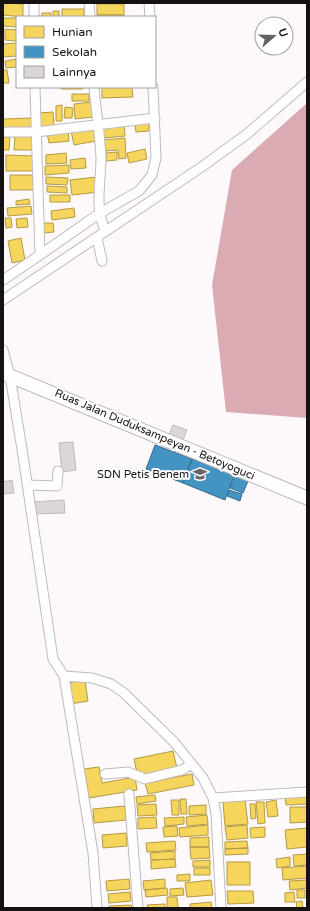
<svg xmlns="http://www.w3.org/2000/svg" width="310" height="911" viewBox="0 0 310 911" font-family="'Varela Round',sans-serif">
  <rect width="100%" height="100%" fill="#fdf9fa"/>
  <path fill="#daabb3" d="M307,103V418L226,412L212,285L232,170Z"/>
  <path fill="#f6d55c" stroke="#b39a46" d="M3,3L23,4V17L3,15Z
    M97,4H124V15H97Z
    M62,9H84V17H62Z
    M53,11H59V17H53Z
    M42,13H51V17H42Z
    M97,15H124V17H97Z
    M3,18H17V27L3,26Z
    M5,29L17,30V41L5,40Z
    M17,43V56L3,57V44Z
    M17,59V67L6,68L5,61Z
    M3,70H7L9,83H3Z
    M61,87H83V89H61Z
    M102,87H132L133,97L102,98Z
    M72,94H89V101H72Z
    M91,102L93,117L75,119L74,104Z
    M62,105V121H56V106Z
    M65,107L73,108L72,118H64Z
    M53,112L54,126L39,127L38,113Z
    M32,118V127L3,129V119Z
    M124,122L125,136L104,138L102,124Z
    M149,123V131L136,132L135,124Z
    M93,127L96,141L74,145L71,131Z
    M68,131L69,141L49,143L47,133Z
    M15,135L34,136V150H14Z
    M3,137H10L9,150H3Z
    M125,138L126,158L119,159L118,150L106,151L104,140Z
    M145,149L147,159L129,163L127,153Z
    M117,152V160L106,161V153Z
    M66,153L67,163L46,164V155Z
    M6,155L34,156V171H6Z
    M85,158L86,168L71,169L70,160Z
    M69,165V173L45,175V166Z
    M10,175H34L35,190H10Z
    M46,177L68,178L67,185L46,184Z
    M97,177L99,192L72,195L70,180Z
    M47,186L67,187V193L47,192Z
    M50,195H70V202H50Z
    M29,199L30,204L16,205V201Z
    M31,206L32,214L8,216L7,208Z
    M74,208L75,217L52,220L51,211Z
    M5,218H11L12,227L6,228Z
    M27,218L28,227L17,228L16,219Z
    M43,223H53L54,232L43,233Z
    M21,238L25,260L12,263L8,241Z
    M85,680L88,701L70,704L66,683Z
    M173,751L177,768L138,777L134,759Z
    M99,767L102,783L135,777L137,790L89,798L84,769Z
    M192,774L194,785L148,794L145,783Z
    M307,794V804L286,805L285,795Z
    M155,795L156,801L137,804L136,797Z
    M180,799H186L187,814H181Z
    M171,800H179V815H172Z
    M245,800L248,824L225,826L223,802Z
    M276,800L278,816L268,817L266,802Z
    M256,802H264L265,823L258,824Z
    M156,804L157,815L138,816L137,805Z
    M250,804H255L256,818L251,819Z
    M206,805V814L189,815V806Z
    M125,806L126,820L94,823L93,809Z
    M290,807H307V822L290,823Z
    M207,815L208,824L187,826L186,817Z
    M156,817L157,828L138,829V818Z
    M184,817V824L165,826L164,818Z
    M208,825V835L180,837L179,828Z
    M247,825L248,838L227,840L225,827Z
    M177,826L178,836L164,837L163,827Z
    M265,827V837L251,838L250,828Z
    M307,828V847L287,849L285,830Z
    M126,833L127,846L103,848L102,835Z
    M209,837V847H190V838Z
    M175,841L176,850L147,852L146,843Z
    M247,841L248,848L225,849V842Z
    M190,847H209L210,858L191,859Z
    M248,848V854L225,855V849Z
    M175,851V859L151,860L150,853Z
    M307,854V865L294,866L293,855Z
    M290,857V866L277,868L276,859Z
    M175,859L176,867L151,869V860Z
    M210,860V867H193V861Z
    M227,862H250V885H227Z
    M307,866V878L283,880L282,868Z
    M194,868H210V875H194Z
    M190,874V881H177V875Z
    M129,879L130,889L107,891L106,881Z
    M165,879V888L144,890L143,881Z
    M211,880L213,895L187,897L185,883Z
    M307,880V888L290,890L289,881Z
    M167,888L168,895L146,897L145,890Z
    M183,888L184,895L170,896V889Z
    M297,890H305V898H297Z
    M227,891H253L254,903L228,904Z
    M130,892L131,901L109,903L108,894Z
    M294,892L295,902H285V893Z
    M167,897H177L178,908H167Z
    M302,901L303,908H297L296,902Z
    M211,902L212,908H190V904Z
    M165,904V908H148L147,905Z
    M131,905L132,908H109V906Z"/>
  <path fill="#4393c3" stroke="#366c8e" d="M155,445L192,459L183,483L146,469Z
    M192,459L234,475L225,500L183,483Z
    M235,476L248,481L243,493L230,488Z
    M229,490L242,494L240,501L227,496Z"/>
  <path fill="#dbd6d7" stroke="#bfbbbc" d="M173,425L187,430L183,440L169,435Z
    M73,442L76,470L62,472L59,443Z
    M12,480L14,493L3,494V482Z
    M64,500L65,513L33,514L32,502Z"/>
  <g fill="none" stroke-linecap="round" stroke-linejoin="round">
    <defs>
      <path id="street" d="M89,3L90,17
        M149,3L150,17
        M34,17V3
        M94,87C96,111 100,134 101,158C101,181 94,211 106,231
        M3,132H36L155,118
        M97,238L102,261
        M40,255L100,213L139,191L152,175L156,158L153,87
        M3,280L40,255L35,87
        M3,300L203,166L247,134L307,82
        M3,350L10,376L22,449L53,659L64,676L92,678L111,684L124,693L174,742L203,778L213,798L216,814L221,908
        M28,485L57,486L58,471
        M64,676L93,853L97,908
        M105,774L128,772L145,779L182,770L192,764
        M129,794L138,908
        M213,798L307,792"/>
      <path id="secondary" d="M3,373L307,498"/>
    </defs>
    <use href="#street" stroke="#bfbabb" stroke-width="11"/>
    <use href="#secondary" stroke="#bfbabb" stroke-width="15"/>
    <use href="#street" stroke="#fffefe" stroke-width="9"/>
    <use href="#secondary" stroke="#fffefe" stroke-width="13"/>
  </g>
  <defs>
    <symbol id="school-bare" viewBox="-9 -9 18 18"><path d="M0-5L7-2L0 1L-7-2ZM-4 1L0 2.5L4 1V4Q0 6-4 4Z" fill="#676364" stroke="#fff" stroke-width="2.5" paint-order="stroke"/></symbol>
  </defs>
  <g fill-rule="evenodd">
    <use href="#school-bare" x="190" y="464" width="20" height="20"/>
  </g>
  <g text-anchor="middle" stroke-width="4" stroke-linejoin="round" paint-order="stroke">
    <g font-size="11" fill="#161213" stroke="#fff">
      <text transform="translate(155 434) rotate(23)" y="4">Ruas Jalan Duduksampeyan - Betoyoguci</text>
    </g>
    <g font-size="11" fill="#161213" stroke="#fff" text-anchor="end">
      <text x="189" y="478">SDN Petis Benem</text>
    </g>
  </g>
  <rect width="310" height="911" fill="none" stroke="#161213" stroke-width="8"/>
  <rect x="16" y="16" width="140" height="72" fill="#ffffff" stroke="#a2a0a1"/>
  <rect x="24" y="26" width="20" height="12" fill="#f6d55c" stroke="#a2a0a1"/>
  <text x="52" y="36" font-size="12" fill="#161213">Hunian</text>
  <rect x="24" y="46" width="20" height="12" fill="#4393c3" stroke="#a2a0a1"/>
  <text x="52" y="56" font-size="12" fill="#161213">Sekolah</text>
  <rect x="24" y="66" width="20" height="12" fill="#dbd6d7" stroke="#a2a0a1"/>
  <text x="52" y="76" font-size="12" fill="#161213">Lainnya</text>
  <g transform="translate(274 36) rotate(70)"><circle r="19" fill="#ffffff" stroke="#a2a0a1"/>
  <path d="M0-3L7 15L0 10L-7 15Z" fill="#676364"/>
  <text y="-6" font-size="11" font-weight="bold" text-anchor="middle" fill="#161213">U</text>
  </g>
</svg>
